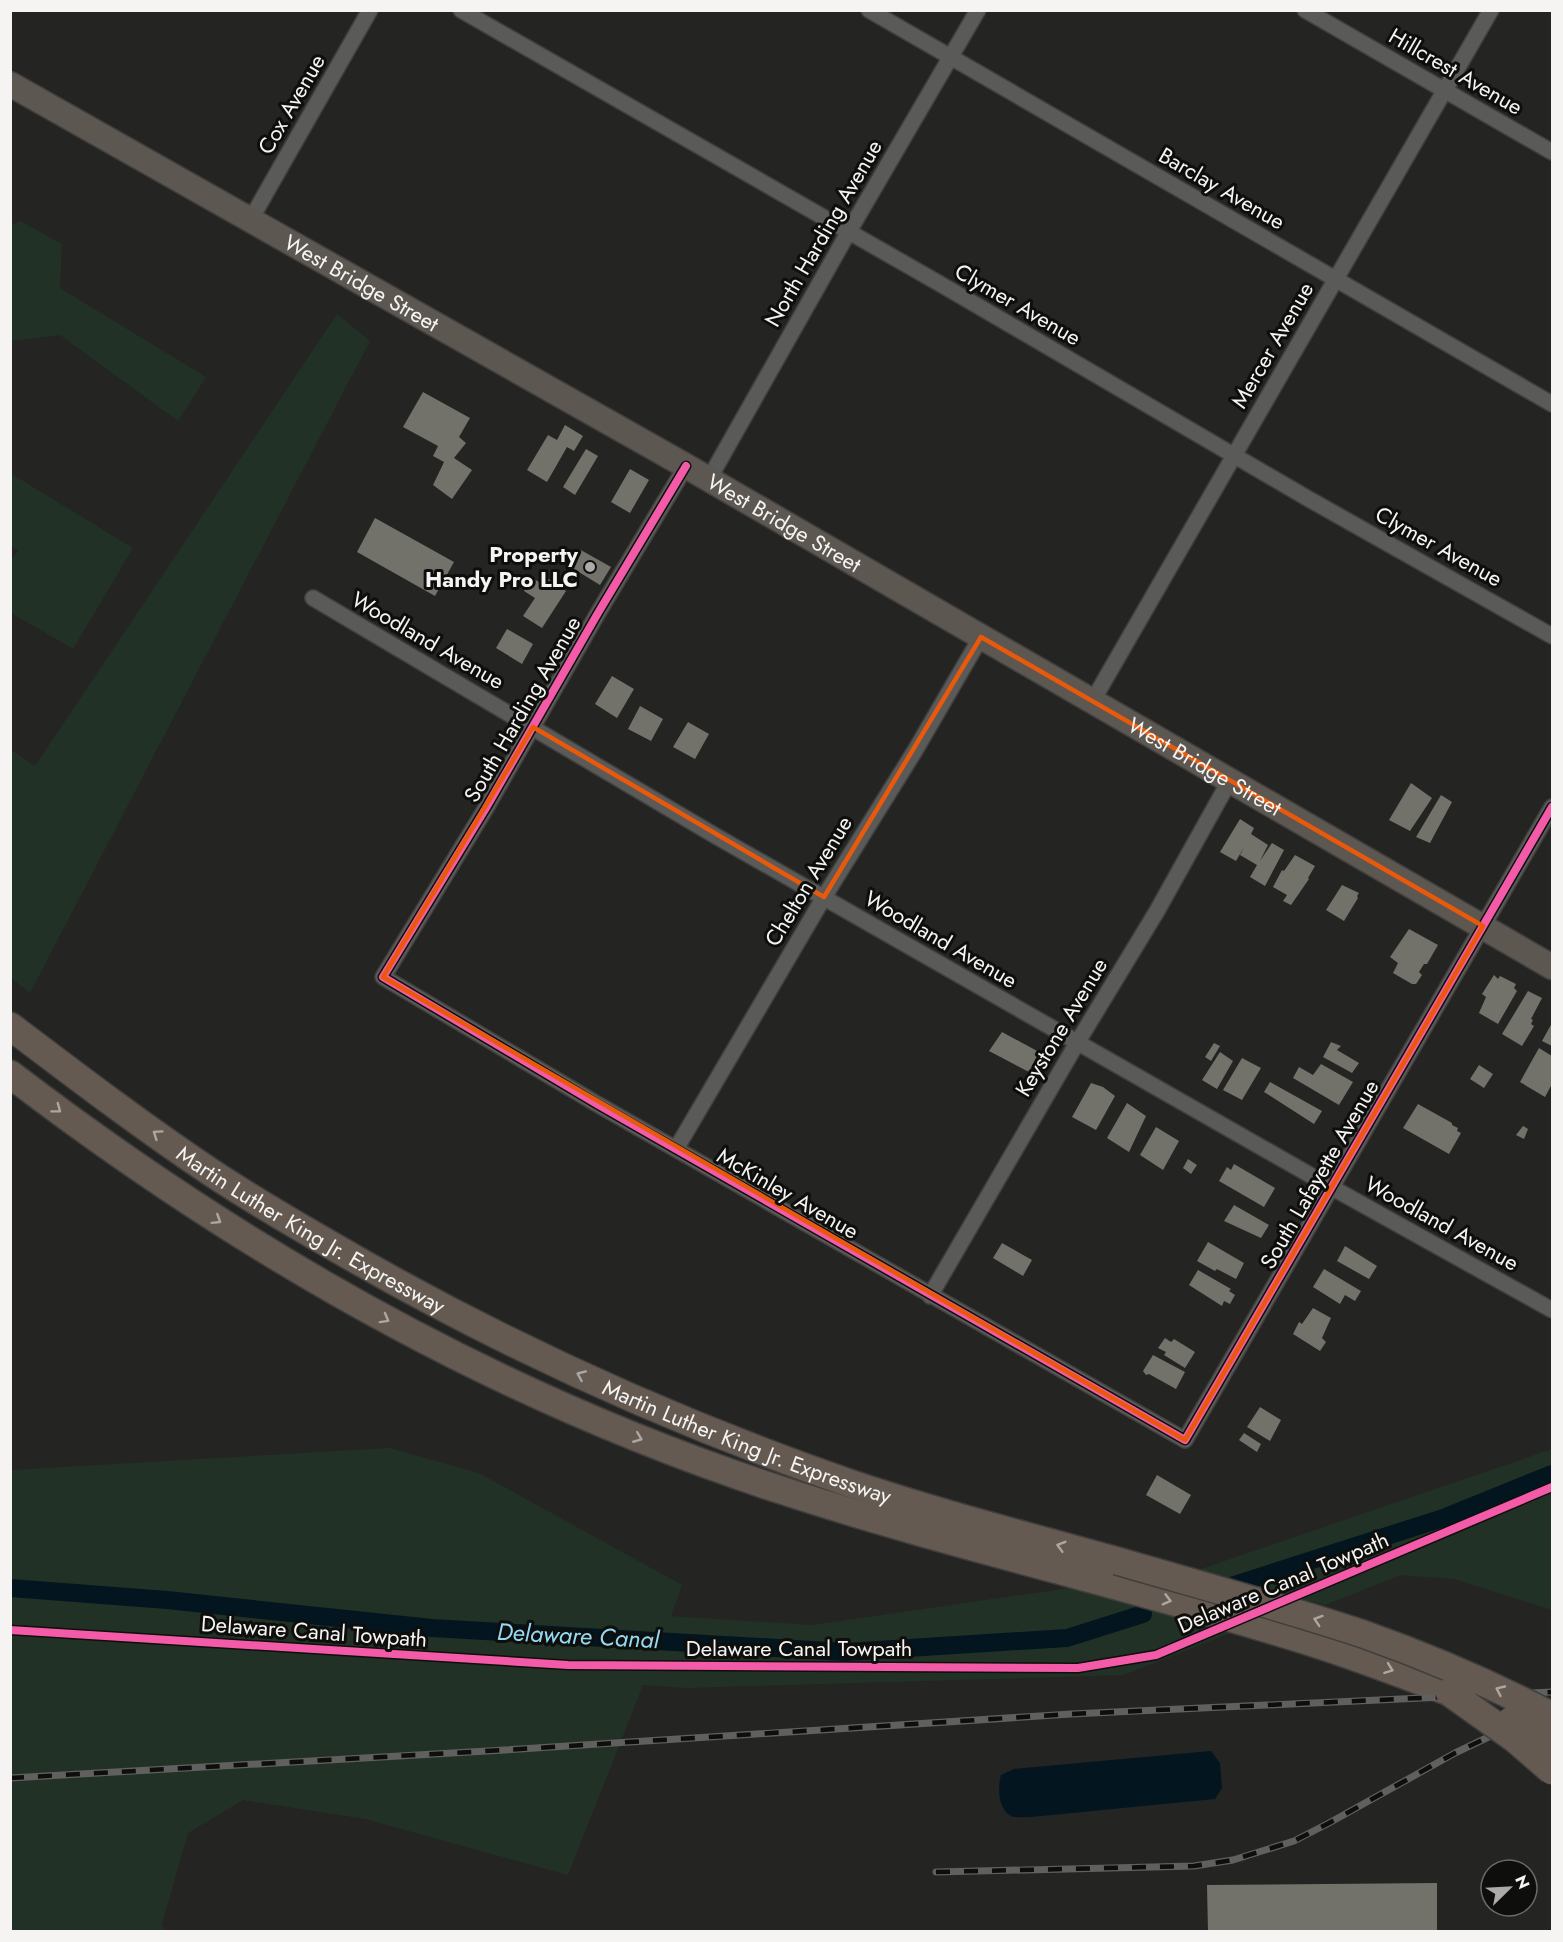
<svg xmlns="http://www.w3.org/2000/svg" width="1563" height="1942" viewBox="0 0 1563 1942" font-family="Jost,sans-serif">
  <rect width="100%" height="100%" fill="#242422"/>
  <path fill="#223126" d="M20,221L62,244L60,288L206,377L178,421L60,335L11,341V225Z
    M337,314L370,341L30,993L11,978V750L35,766Z
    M10,473L133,548L73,649L11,613V560L18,551L11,546Z
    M389,1448L479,1473L682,1585L671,1616L812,1625L1201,1569L1552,1449V1610L1454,1579L1400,1575L1325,1605L1311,1601L1124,1675L687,1688L643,1685L568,1875L365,1819L243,1800L188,1833L162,1924L165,1931L11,1932V1470Z"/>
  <path fill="#03161f" d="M1211,1751L1220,1763L1222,1788L1215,1799L1031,1817C1025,1817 1016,1818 1011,1816C997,1808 998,1787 1001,1775L1014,1769Z"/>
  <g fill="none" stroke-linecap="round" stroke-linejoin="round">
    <path stroke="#03161f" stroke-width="18" d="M1231,1586L1443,1518L1552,1474
      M10,1588L167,1600L432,1628L846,1652L1067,1638L1143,1614"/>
  </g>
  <path fill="#73726a" d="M423,392L470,418L459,437L466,443L454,458L472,470L452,499L433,485L444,462L433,456L438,446L403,427Z
    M565,425L583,436L574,451L567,447L547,482L527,470L548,435L557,440Z
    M586,449L598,456L575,495L563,487Z
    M630,469L649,480L630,513L611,502Z
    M375,518L454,562L435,596L357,552Z
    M579,549L611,567L600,585L569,566Z
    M533,578L543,585L547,578L566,591L542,628L523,616L535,598L524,591Z
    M507,629L533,644L522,664L496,648Z
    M612,676L634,689L617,718L595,704Z
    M640,706L663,719L651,741L628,729Z
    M688,722L709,734L695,759L673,747Z
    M1411,783L1432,798L1410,831L1389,820Z
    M1441,795L1452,802L1430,843L1416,837Z
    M1240,819L1254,828L1251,834L1268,845L1260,861L1272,843L1284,850L1265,886L1250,877L1257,865L1240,855L1244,847L1236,861L1220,852Z
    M1295,855L1315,866L1308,878L1309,879L1291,905L1283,901L1287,895L1273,887L1282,870L1284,871Z
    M1342,885L1359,893L1357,896L1358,898L1344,921L1326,910Z
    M1409,929L1438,945L1427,964H1424L1419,972L1422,975L1416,984H1412L1393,973L1398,963L1390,957Z
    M1494,975L1498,979L1500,976L1516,984L1514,988L1517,991L1498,1024L1479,1013L1486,997L1482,994Z
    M1528,991L1542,998L1531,1019L1533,1020L1531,1024L1534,1026L1522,1046L1502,1034Z
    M1552,1023V1046L1542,1041Z
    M1002,1032L1039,1052L1029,1072L989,1051Z
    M1331,1042L1341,1046L1337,1050L1359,1063L1352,1073L1323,1057Z
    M1214,1043L1220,1046L1211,1061L1205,1057Z
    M1539,1048L1552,1056V1084L1545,1097L1520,1082Z
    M1220,1052L1233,1061L1217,1089L1202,1080Z
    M1242,1058L1261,1068L1242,1100L1223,1090Z
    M1321,1064L1353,1082L1339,1105L1293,1078L1299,1067L1313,1075Z
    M1479,1065L1493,1074L1484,1088L1470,1079Z
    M1270,1082L1322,1111L1314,1124L1264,1092Z
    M1091,1083L1103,1087L1115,1096L1096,1130L1072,1117Z
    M1127,1103L1146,1116L1129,1152L1107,1138Z
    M1418,1104L1452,1123V1125L1458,1128L1457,1131L1461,1133L1449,1154L1403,1128Z
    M1523,1126L1528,1129L1524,1139L1516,1135Z
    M1156,1127L1179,1141L1163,1170L1140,1155Z
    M1188,1159L1197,1165L1191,1174L1183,1168Z
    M1234,1164L1275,1188L1264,1207L1219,1181L1227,1167L1231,1170Z
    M1234,1205L1269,1225L1261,1238L1224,1221Z
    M1208,1242L1244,1263L1236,1279L1217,1269L1215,1271L1197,1261Z
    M1002,1243L1032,1260L1023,1276L993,1258Z
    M1345,1246L1377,1266L1369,1279L1337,1261Z
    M1324,1269L1361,1291L1355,1301L1345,1295L1340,1304L1313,1287Z
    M1198,1270L1231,1289L1229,1291L1235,1295L1230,1304L1224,1301L1222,1306L1189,1285Z
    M1313,1308L1331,1318L1322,1338L1326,1342L1320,1351L1293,1334L1299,1322L1302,1324Z
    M1165,1338L1171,1342L1174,1339L1195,1352L1185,1368L1164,1355L1166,1352L1158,1348Z
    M1153,1355L1185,1372L1176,1389L1149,1374L1146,1375L1143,1371Z
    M1260,1407L1281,1420L1270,1441L1247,1427Z
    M1244,1433L1261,1444L1257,1452L1239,1440Z
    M1157,1475L1191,1495L1180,1514L1146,1495Z
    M1437,1883V1932H1208L1207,1885Z"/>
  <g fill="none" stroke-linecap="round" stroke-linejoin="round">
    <defs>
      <path id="street" d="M461,10L942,285L1307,498L1552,636
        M869,10L1552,404
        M1305,10L1552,152
        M251,219L370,10
        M686,466L598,613L486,808L383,977L597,1104L1185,1440L1552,807
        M709,479L848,233L978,10
        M313,598L714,835L1331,1187L1552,1310
        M1092,702L1491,10
        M676,1149L824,897L916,749L981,637
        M930,1296L1077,1043L1157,911L1230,780"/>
      <g id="primary">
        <path id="s1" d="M10,84L686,466L1552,967"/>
      </g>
      <g id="highway">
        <path id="s2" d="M10,1026C76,1076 143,1127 212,1173C250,1198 289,1221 329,1244C493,1340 668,1420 849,1483C937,1513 1028,1536 1117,1561"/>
        <path d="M10,1074C244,1253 501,1399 781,1490C955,1547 1133,1586 1307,1641C1355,1656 1402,1674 1449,1692"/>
      </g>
    </defs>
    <use href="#street" stroke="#403f3e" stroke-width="18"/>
    <use href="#primary" stroke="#403f3e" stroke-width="27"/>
    <use href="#highway" stroke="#403f3e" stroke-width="30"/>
    <use href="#street" stroke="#5a5a59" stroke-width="15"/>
    <use href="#primary" stroke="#5d5751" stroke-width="24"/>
    <use href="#highway" stroke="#655a51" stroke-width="27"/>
    <defs>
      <path id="rail" d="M10,1778L505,1750L1071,1714L1552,1692
        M936,1872L1194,1866L1233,1860L1294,1841L1329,1823L1455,1753L1499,1732L1552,1719"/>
    </defs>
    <use href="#rail" stroke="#60605e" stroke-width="7"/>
    <use href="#rail" stroke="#0e0e0c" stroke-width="4.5" stroke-dasharray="14" stroke-linecap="butt"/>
    <defs>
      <path id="highway-bridge" d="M1117,1561C1200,1585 1282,1607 1363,1634C1428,1657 1491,1684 1552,1716
        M1449,1692L1515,1739L1552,1771
        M1510,1721L1552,1742"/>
    </defs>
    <use href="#highway-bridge" stroke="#403f3e" stroke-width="30" stroke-linecap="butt"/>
    <use href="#highway-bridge" stroke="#655a51" stroke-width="27"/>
    <defs>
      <path id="cycleway" d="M686,466L598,613L486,808L383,977L597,1104L1185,1440L1552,807
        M10,1630L568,1665L1078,1668L1156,1655L1552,1487"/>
    </defs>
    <use href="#cycleway" stroke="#0e0e0c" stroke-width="11"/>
    <use href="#cycleway" stroke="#f35aa7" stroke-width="8"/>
  </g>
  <defs><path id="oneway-chevron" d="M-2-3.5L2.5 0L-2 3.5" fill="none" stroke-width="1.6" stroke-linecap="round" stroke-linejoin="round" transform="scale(1.5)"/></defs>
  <g stroke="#ada7a2">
    <use href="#oneway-chevron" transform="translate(57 1109) rotate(37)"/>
    <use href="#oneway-chevron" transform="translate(157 1134) rotate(-145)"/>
    <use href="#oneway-chevron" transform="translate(217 1220) rotate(32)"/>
    <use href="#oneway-chevron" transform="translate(385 1319) rotate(29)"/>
    <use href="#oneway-chevron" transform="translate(581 1375) rotate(-156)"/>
    <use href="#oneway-chevron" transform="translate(638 1438) rotate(22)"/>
    <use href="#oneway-chevron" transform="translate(1061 1546) rotate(-164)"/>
    <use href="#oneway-chevron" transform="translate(1167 1600) rotate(15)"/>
    <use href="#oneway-chevron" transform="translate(1318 1620) rotate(-162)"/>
    <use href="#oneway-chevron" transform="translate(1389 1669) rotate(20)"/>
    <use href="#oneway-chevron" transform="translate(1500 1690) rotate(-155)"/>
  </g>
  <path fill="none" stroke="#e8590c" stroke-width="4.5" stroke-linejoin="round" d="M981,637L1483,926L1185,1440L383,977L533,727L824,897Z"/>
  <circle fill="#acaba9" stroke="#0e0e0c" stroke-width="2" cx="590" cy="567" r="6"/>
  <g text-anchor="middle" stroke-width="6" stroke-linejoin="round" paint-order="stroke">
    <g font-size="22" fill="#f5f4f2" stroke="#0e0e0c">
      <text transform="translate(1456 71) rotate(30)" y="8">Hillcrest Avenue</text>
      <text transform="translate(291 104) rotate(-60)" y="8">Cox Avenue</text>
      <text transform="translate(1222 188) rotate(30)" y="8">Barclay Avenue</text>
      <text transform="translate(823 233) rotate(-60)" y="8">North Harding Avenue</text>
      <text dy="8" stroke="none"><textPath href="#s1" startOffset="404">West Bridge Street</textPath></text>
      <text transform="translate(1018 304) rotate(30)" y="8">Clymer Avenue</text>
      <text transform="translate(1272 345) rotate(-60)" y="8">Mercer Avenue</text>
      <text dy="8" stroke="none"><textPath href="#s1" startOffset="890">West Bridge Street</textPath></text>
      <text transform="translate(1439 546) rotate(29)" y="8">Clymer Avenue</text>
      <text transform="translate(428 640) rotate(30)" y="8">Woodland Avenue</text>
      <text transform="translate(522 709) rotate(-60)" y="8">South Harding Avenue</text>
      <text dy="8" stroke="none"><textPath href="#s1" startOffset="1376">West Bridge Street</textPath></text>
      <text transform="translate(808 881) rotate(-59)" y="8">Chelton Avenue</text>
      <text transform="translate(941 939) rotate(30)" y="8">Woodland Avenue</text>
      <text transform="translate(1061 1027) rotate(-59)" y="8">Keystone Avenue</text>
      <text transform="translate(1319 1174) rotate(-60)" y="8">South Lafayette Avenue</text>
      <text transform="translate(788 1193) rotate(30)" y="8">McKinley Avenue</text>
      <text transform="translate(1442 1223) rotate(29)" y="8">Woodland Avenue</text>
      <text dy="8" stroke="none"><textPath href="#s2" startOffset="364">Martin Luther King Jr. Expressway</textPath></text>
      <text dy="8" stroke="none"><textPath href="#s2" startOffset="850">Martin Luther King Jr. Expressway</textPath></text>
      <text transform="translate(1283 1582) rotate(-23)" y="8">Delaware Canal Towpath</text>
      <text transform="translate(314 1631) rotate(4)" y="8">Delaware Canal Towpath</text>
      <text x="799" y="1656">Delaware Canal Towpath</text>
    </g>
    <g font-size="22" font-weight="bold" fill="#f5f4f2" stroke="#0e0e0c" text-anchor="end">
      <text x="578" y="562">Property<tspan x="578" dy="25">Handy Pro LLC</tspan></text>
    </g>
    <g font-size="24" font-style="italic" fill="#94d9f3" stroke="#0e0e0c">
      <text transform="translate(578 1636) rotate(3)" y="8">Delaware Canal</text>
    </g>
  </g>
  <rect width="1563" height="1942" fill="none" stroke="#f5f4f2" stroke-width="24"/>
  <g transform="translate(1509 1888) rotate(66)"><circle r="28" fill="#0e0e0c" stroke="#6a6a68" stroke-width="1.5"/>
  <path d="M0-4.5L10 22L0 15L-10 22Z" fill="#acaba9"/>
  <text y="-9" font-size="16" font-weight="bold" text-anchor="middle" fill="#f5f4f2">N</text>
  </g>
</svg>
